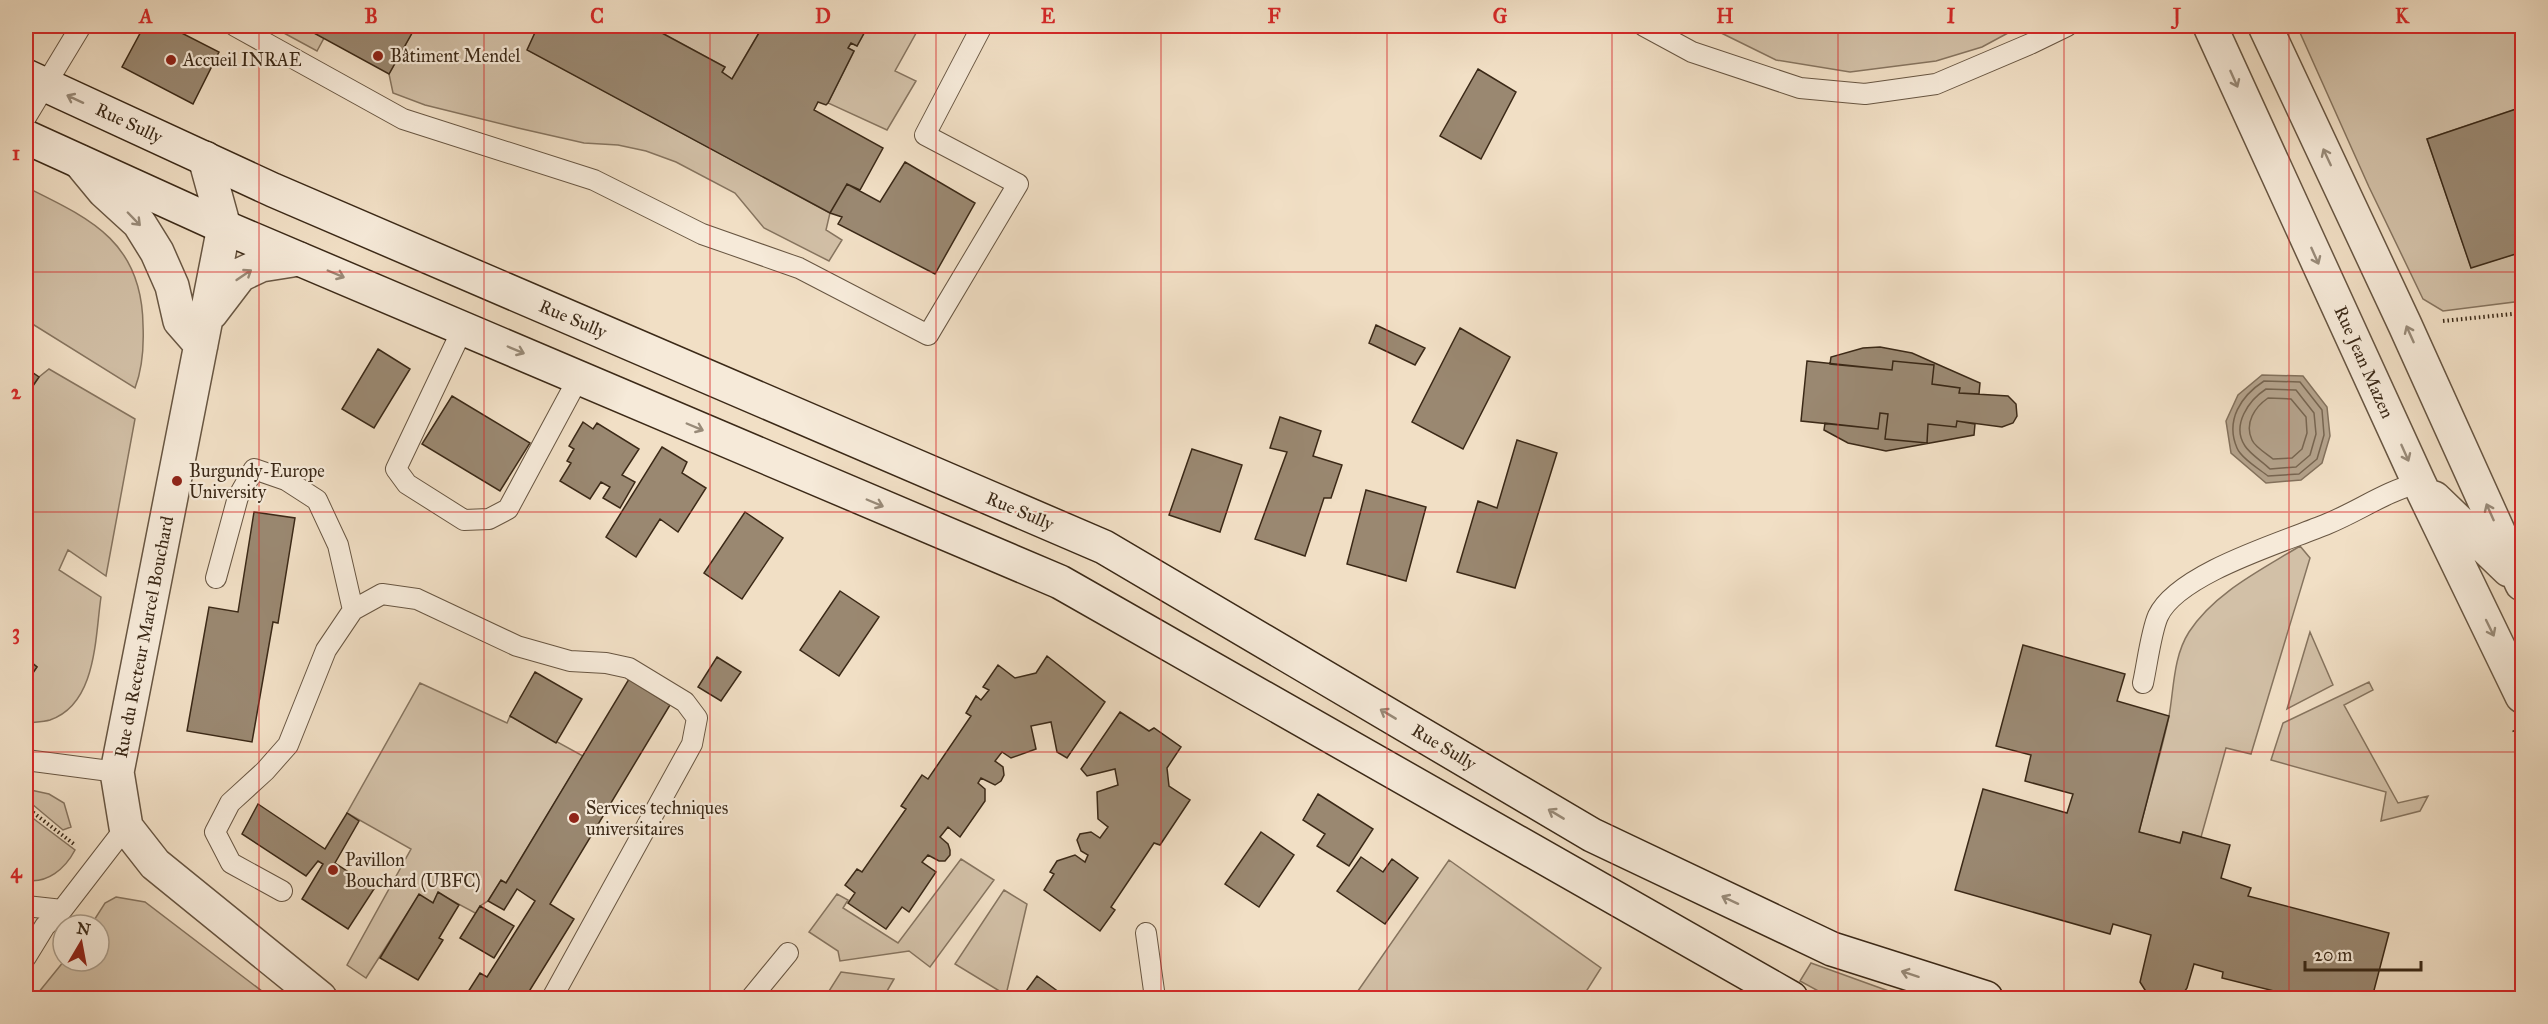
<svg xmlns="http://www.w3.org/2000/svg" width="2548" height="1024" viewBox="0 0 2548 1024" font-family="'IM FELL Great Primer',serif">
  <rect width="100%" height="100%" fill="#f1dfc5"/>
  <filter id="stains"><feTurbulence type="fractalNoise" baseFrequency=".00333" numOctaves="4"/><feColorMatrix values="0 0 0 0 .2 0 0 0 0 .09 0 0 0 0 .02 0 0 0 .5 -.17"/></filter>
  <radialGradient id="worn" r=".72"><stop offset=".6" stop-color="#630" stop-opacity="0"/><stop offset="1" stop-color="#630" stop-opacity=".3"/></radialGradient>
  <path fill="#d2c0a7" stroke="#86745f" stroke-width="1.5" d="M271,26H315L312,32L324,38L317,51Z
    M416,26H538L528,50L830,213L826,230L842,240L829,261L764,228L735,193L676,162L646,151L618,145L584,143L518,128L425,105L393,93L389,74Z
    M649,26H763L732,79L722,72L725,67Z
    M868,26H920L895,71L916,81L887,130L828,103L854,51L848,48L851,43L857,46Z
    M1707,26H2021L1982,47L1936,61L1850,72L1776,60Z
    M2297,26H2324L2326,30L2339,26H2522V107L2427,139L2471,267L2522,252V301L2443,311L2423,299L2369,187Z
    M26,187C91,219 142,242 143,325C144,347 143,367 135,388L26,320Z
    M49,369L135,419L106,576L68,550L59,570L101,597C95,637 97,704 50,720C43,722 34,722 27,723L26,683L37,667L26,658V396L39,377Z
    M2300,546L2310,558L2251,754L2226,748L2201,837L2183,832L2180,843L2139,832C2148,794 2161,755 2169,716C2174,689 2173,657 2189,632C2214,593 2261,570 2300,546Z
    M2310,632L2333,685L2287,709Z
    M2369,682L2373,690L2344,705L2398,803L2428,796L2420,811L2381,821L2386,792L2271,760L2283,723Z
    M420,683L507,723L510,716L583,756L506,883L501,881L488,901L480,906L477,914L438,893L433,903L419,895L366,978L347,965L411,849L347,813Z
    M26,789L49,794L64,803L71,827L63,830L26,799Z
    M26,813L75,850C65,869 47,884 26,880Z
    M961,859L994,880L930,967L909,951L840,961L838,951L809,932L837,894L848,900L843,908L898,943Z
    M1449,860L1601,968L1582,998H1353Z
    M1004,890L1027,904L1006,995L955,964Z
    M116,897L145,902L271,998H34L64,961H99V925H91L105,903Z
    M1811,963L1908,998H1831L1800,981Z
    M841,972L894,979L883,998H840L829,991Z"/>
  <path fill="#b3a18a" stroke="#83715c" stroke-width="1.5" d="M2262,375L2303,376L2327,407L2330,436L2322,463L2301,480L2266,483L2231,453L2226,421L2238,395Z"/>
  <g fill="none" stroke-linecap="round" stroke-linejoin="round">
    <path stroke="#776550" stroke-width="1.5" d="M2264,381L2300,382L2322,410L2324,435L2317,459L2299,474L2268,476C2259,469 2241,458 2237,448C2225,420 2241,396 2264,381Z
      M2266,389L2296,390L2314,413L2316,434L2310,455L2296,467L2270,469C2263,462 2250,454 2245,446C2231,425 2249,400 2266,389Z
      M2268,398L2291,399L2306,417L2307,433L2302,449L2292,458L2273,459C2267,454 2255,447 2252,440C2244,423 2255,407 2268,398Z"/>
  </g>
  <path fill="#9a8871" stroke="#3b2917" stroke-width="1.5" d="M144,26H168L219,52L193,104L122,67Z
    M315,26H416L389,74L312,32Z
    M538,26H649L725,67L722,72L732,79L763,26H868L857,46L851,43L848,48L854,51L828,103L826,105L818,102L814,110L883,148L860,190L847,184L830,213L527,50Z
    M1478,69L1516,92L1481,159L1440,136Z
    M2522,107V252L2471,268L2427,139Z
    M905,162L975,203L935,274L838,224L842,217L830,213L847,184L880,202Z
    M1376,325L1425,348L1415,365L1369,343Z
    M1460,328L1510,357L1463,449L1412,422Z
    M1880,347L1912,353L1980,383L1979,394L1959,393L1960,388L1932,384L1934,365L1893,361L1892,370L1830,364L1831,357L1863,348Z
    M378,349L410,369L374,428L342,409Z
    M1807,361L1892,370L1893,361L1934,365L1932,384L1960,388L1959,393L2008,396L2016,404L2017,416L2013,423L2002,427L1957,421L1956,427L1928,424L1927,443L1885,439L1888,414L1880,413L1878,429L1801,421Z
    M26,368L39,377L26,396Z
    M452,396L530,443L500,491L422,444Z
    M1880,413L1888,414L1885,439L1927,443L1928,424L1956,427L1957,421L1975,424L1974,435L1886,451L1848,443L1824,430L1825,423L1878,429Z
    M1280,417L1321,431L1313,456L1342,465L1331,498H1324L1305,556L1255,539L1287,452L1270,448Z
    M583,422L593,429L597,423L639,449L622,475L635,482L620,508L603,498L610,487L601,482L590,499L560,481L571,463L567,461L574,449L569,446Z
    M1517,440L1557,453L1515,588L1457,572L1478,501L1497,508Z
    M662,447L687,462L682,473L706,488L678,532L660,519L636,557L606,537Z
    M1192,449L1242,465L1220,532L1169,515Z
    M1366,490L1426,507L1406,581L1347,564Z
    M254,512L295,518L278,623L273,622L252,742L187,731L209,607L238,612Z
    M745,512L783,538L742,599L704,573Z
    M840,591L879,617L839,676L800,650Z
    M2023,645L2125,674L2117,701L2169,716L2139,832L2180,843L2183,832L2230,845L2221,878L2251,888L2248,896L2389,933L2372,998H2302L2222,978L2223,972L2194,964L2187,988L2180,998H2150L2140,982L2151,935L2113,924L2110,934L1955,890L1983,789L2067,813L2073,794L2025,781L2031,755L1996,746Z
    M1047,656L1105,702L1067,758L1057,752L1051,722L1031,726L1036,749L1011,758L1002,752L995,761L1003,767L1004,775L1001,781L995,785L981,778L978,783L985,789V801L960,837L948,827L940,837L948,844L950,850V855L945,861H939L928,855L922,862L936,872L909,912L902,907L886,929L848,903L855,893L845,885L857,869L862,872L906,809L901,806L922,775L928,779L971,716L966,713L976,696L981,700L989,690L983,687L998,665L1015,678L1036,673Z
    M717,657L741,672L721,701L698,687Z
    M26,658L37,667L26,683Z
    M535,672L582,699L556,743L510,716Z
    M629,679L670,705L550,904L574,919L525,998H464L480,973L487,977L535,901L517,889L504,910L488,901L501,880L506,883Z
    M1120,712L1149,731L1154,728L1181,747L1167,768L1169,786L1190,800L1160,845L1154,843L1111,907L1115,910L1100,931L1044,890L1054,874L1050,872L1057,861L1075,855L1085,862L1088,855L1081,851L1077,840L1080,834L1091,832L1100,838L1108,827L1098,819L1097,792L1118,785L1115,769L1087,776L1081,769Z
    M1318,794L1373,829L1349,866L1317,846L1325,834L1303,820Z
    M258,804L325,849L347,813L359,821L335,863L374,889L348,929L302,899L323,864L318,861L306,876L242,834Z
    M1261,832L1294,855L1259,907L1225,884Z
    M1361,857L1383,872L1392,859L1418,878L1385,924L1337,891Z
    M438,892L459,905L439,938L443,940L418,980L380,958L419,894L433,903Z
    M480,906L514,926L494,958L460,938Z
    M1037,976L1067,998H1021Z"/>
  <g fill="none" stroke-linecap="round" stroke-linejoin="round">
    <defs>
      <path id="service" d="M235,26L403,119L594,180L702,234L799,268L928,335L1018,184L925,135L982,26
        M1644,26L1692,52L1800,88L1865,94L1936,84L2030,44L2067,26
        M26,117L81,26
        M463,328L396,469L407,484L464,520L489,519L508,509L579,377
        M216,578L238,497L254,469L286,480L317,500L338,545L353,610
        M2143,683C2147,665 2151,632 2158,616C2178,573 2284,542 2327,524C2359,511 2386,491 2419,483
        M26,760L117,772
        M282,891L231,863L215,832L230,803L265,771L288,745L326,650L353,610L382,594L417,599L517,646L570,661L606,663L629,668L685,702L697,718L692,744L552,998
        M26,906L62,910
        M1146,933L1155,998
        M26,957L45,926L62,910L126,827
        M751,998L788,953"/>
      <path id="minor" d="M205,158L224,227L117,772L126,827L155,864L320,998
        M80,162L104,191L139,223L157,252L172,286L180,321L201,345
        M211,313L240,275L261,265L299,259"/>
      <path id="tertiary" d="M2210,26L2419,483L2522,696
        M2265,26L2405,325L2522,584
        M2434,498L2509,570"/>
      <path id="secondary" d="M26,76L273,190L1104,547L1592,835L1832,949L1986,998
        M26,137L224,227L1060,582L1791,998"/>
    </defs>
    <use href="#service" stroke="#685642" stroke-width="22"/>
    <use href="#minor" stroke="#685642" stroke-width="36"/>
    <use href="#tertiary" stroke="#685642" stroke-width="36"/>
    <use href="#secondary" stroke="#3b2917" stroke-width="36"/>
    <path stroke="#3b2917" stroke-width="4" stroke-dasharray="1.5 3" stroke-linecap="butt" d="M2443,321L2522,313
      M2514,730L2522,748
      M26,807L75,845"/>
    <use href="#service" stroke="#f6ead9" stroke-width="20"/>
    <use href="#minor" stroke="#f6ead9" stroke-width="33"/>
    <use href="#tertiary" stroke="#f6ead9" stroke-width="33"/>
    <use href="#secondary" stroke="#f6ead9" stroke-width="33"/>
  </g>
  <defs><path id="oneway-shaft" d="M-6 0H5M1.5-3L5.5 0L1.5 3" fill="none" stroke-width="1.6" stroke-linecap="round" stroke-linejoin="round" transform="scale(1.5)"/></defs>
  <g stroke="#988a78">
    <use href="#oneway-shaft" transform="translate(2234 79) rotate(66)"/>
    <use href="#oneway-shaft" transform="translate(75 99) rotate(-155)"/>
    <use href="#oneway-shaft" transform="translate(2327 157) rotate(-115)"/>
    <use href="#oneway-shaft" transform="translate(134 219) rotate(46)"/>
    <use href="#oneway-shaft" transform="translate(2315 256) rotate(66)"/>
    <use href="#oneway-shaft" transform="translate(336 274) rotate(23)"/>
    <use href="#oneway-shaft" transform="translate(244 275) rotate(-34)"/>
    <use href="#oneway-shaft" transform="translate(2410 334) rotate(-114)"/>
    <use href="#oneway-shaft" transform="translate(516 350) rotate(23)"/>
    <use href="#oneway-shaft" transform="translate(695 427) rotate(23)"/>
    <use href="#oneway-shaft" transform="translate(2405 453) rotate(66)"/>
    <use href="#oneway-shaft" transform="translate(875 503) rotate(23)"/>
    <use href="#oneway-shaft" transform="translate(2490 512) rotate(-114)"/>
    <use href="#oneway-shaft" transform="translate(2490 628) rotate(64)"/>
    <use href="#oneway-shaft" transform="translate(1388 714) rotate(-149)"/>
    <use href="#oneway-shaft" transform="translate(1556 814) rotate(-149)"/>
    <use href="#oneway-shaft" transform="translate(1730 900) rotate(-155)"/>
    <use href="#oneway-shaft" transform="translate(1910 974) rotate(-162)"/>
  </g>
  <path fill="none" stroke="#d62828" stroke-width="1.5" stroke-opacity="0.55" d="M259,26V998M484,26V998M710,26V998M936,26V998M1161,26V998M1387,26V998M1612,26V998M1838,26V998M2064,26V998M2289,26V998M26,272H2522M26,512H2522M26,752H2522"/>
  <g fill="#8f2418" stroke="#f6ead9" stroke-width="2">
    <circle cx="378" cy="56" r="6"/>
    <circle cx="171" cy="60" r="6"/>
    <circle cx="177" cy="481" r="6"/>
    <circle cx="574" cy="818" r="6"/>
    <circle cx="333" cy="870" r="6"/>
  </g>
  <g text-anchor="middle" stroke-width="4.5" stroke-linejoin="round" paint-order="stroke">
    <g font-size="18" fill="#3b2917" stroke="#f6ead9" text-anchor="start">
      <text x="390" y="62">Bâtiment Mendel</text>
      <text x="183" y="66">Accueil INRAE</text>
      <text x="189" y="477">Burgundy-Europe<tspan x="189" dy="21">University</tspan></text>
      <text x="586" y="814">Services techniques<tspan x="586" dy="21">universitaires</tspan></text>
      <text x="345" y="866">Pavillon<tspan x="345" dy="21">Bouchard (UBFC)</tspan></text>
    </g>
    <g font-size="18" fill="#3b2917" stroke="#f6ead9">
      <text transform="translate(129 123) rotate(25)" y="6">Rue Sully</text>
      <text transform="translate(573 319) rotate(23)" y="6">Rue Sully</text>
      <text transform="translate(2364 362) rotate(66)" y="6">Rue Jean Mazen</text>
      <text transform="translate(1020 511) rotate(23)" y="6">Rue Sully</text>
      <text transform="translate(144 637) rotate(-79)" y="6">Rue du Recteur Marcel Bouchard</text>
      <text transform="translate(1444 747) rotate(31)" y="6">Rue Sully</text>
    </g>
  </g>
  <rect width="2548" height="1024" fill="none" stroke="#f1dfc5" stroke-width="66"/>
  <g transform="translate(81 943) rotate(10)"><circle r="28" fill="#f6ead9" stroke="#ab9d8b" stroke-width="1.5"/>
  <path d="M0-4.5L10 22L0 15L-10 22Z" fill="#8f2418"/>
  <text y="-9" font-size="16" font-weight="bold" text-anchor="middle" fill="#3b2917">N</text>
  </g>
  <path d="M2305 961v9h116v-9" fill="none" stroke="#3b2917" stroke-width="3"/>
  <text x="2314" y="961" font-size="18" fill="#3b2917" stroke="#f6ead9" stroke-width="4.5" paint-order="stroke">20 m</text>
  <rect x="33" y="33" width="2482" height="958" fill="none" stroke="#d62828" stroke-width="2"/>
  <g font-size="20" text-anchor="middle" font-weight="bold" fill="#d62828">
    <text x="146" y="23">A</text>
    <text x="371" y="23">B</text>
    <text x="597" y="23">C</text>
    <text x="823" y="23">D</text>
    <text x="1048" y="23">E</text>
    <text x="1274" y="23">F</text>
    <text x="1500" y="23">G</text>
    <text x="1725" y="23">H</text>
    <text x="1951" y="23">I</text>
    <text x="2177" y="23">J</text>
    <text x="2402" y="23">K</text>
    <text x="16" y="160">1</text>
    <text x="16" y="399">2</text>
    <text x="16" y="639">3</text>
    <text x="16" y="878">4</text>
  </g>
  <rect width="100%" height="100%" filter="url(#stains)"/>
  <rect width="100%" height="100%" fill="url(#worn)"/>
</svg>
